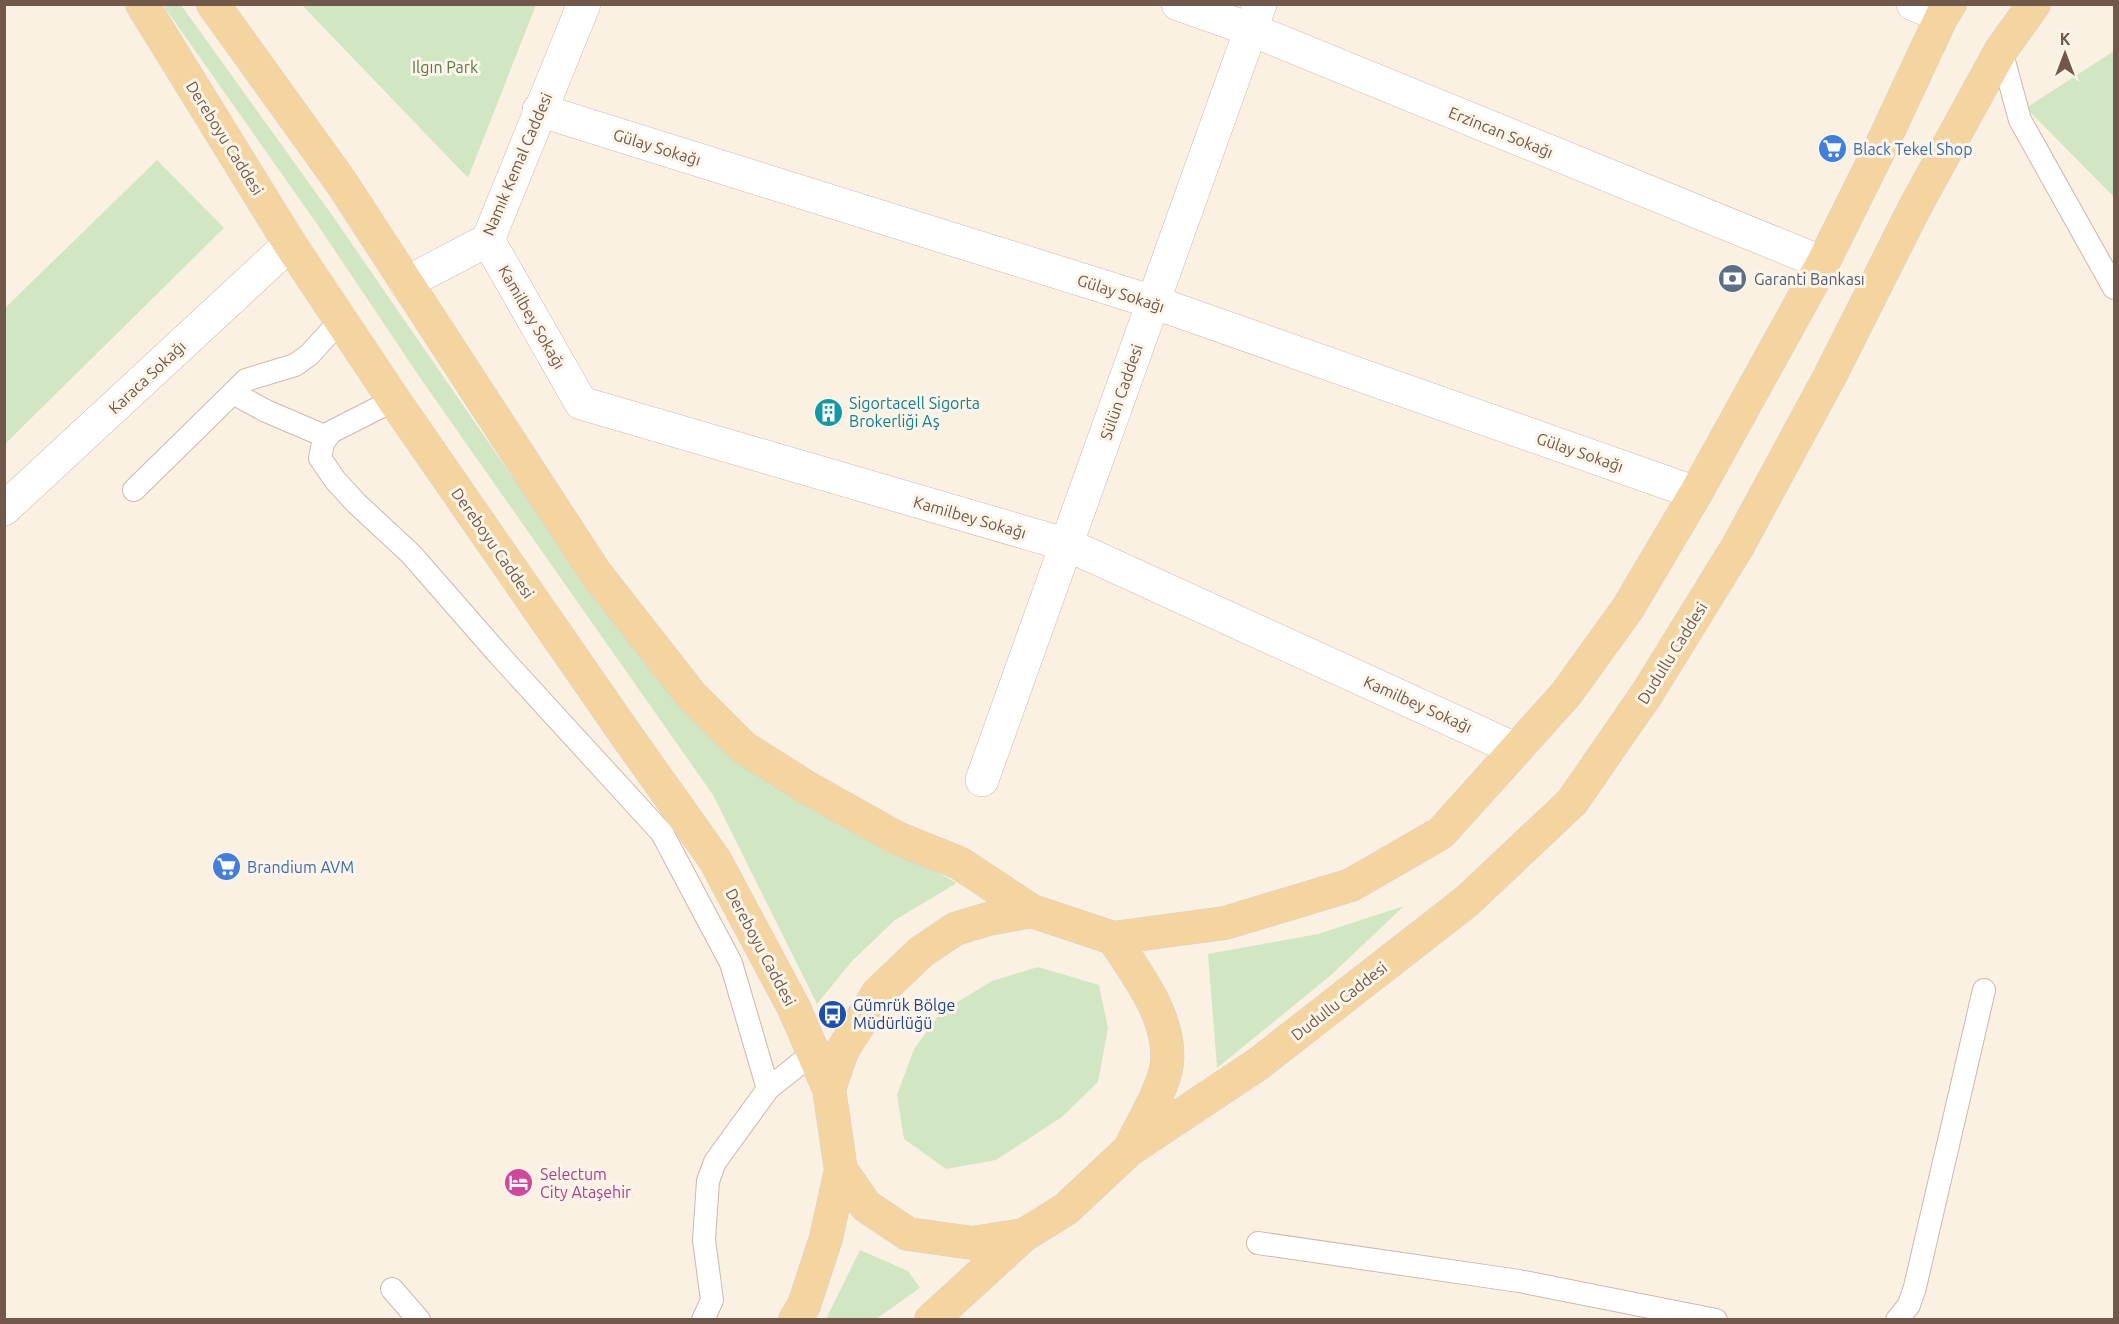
<svg xmlns="http://www.w3.org/2000/svg" width="2119" height="1324" viewBox="0 0 2119 1324" font-family="Ubuntu,sans-serif">
  <rect width="100%" height="100%" fill="#fbf1e3"/>
  <path fill="#d1e7c3" d="M163,5H181L332,215L602,607L781,790L957,883L895,920L852,961L817,1004L713,795L423,382L317,224Z
    M302,5H536L468,178Z
    M2114,51V197L2026,108Z
    M157,160L224,228L5,444V308Z
    M1404,906L1330,976L1217,1068L1208,954L1318,934Z
    M1038,967L1099,985L1108,1028L1098,1082L1062,1117L996,1160L946,1169L904,1139L897,1095L914,1049L941,1012L992,981Z
    M860,1250L908,1271L920,1288L876,1319H826Z"/>
  <g fill="none" stroke-linecap="round" stroke-linejoin="round">
    <defs>
      <path id="lane" d="M2001,50L2020,120L2114,288
        M233,393L266,411L327,437
        M394,400L331,432L323,443L320,458L335,480L356,503L411,554L501,657L662,833L731,963L768,1089
        M134,490L246,380L295,365L309,355L341,320
        M1258,1243L1519,1281L1716,1320
        M392,1289L419,1320
        M703,1320L712,1300L704,1240L708,1181L715,1162L768,1089L813,1053
        M1897,1320L1909,1305L1915,1287L1984,990"/>
      <path id="street" d="M1178,4L1252,30L1823,263
        M1913,4L1942,16
        M539,110L1153,302L1696,493
        M488,240L581,403L1068,545L1515,749
        M4,509L290,244
        M982,780L1260,4"/>
      <path id="secondary" d="M406,283L488,240L584,4"/>
      <path id="primary" d="M142,4L290,244L394,400L626,735L715,860L794,1008L829,1089
        M213,4L341,182L594,571L691,695L743,747L806,787L897,838L959,863L1032,911
        M1113,938C1136,973 1171,1017 1167,1062C1165,1086 1142,1124 1131,1146
        M841,1170L866,1206L908,1234L973,1243L1024,1235
        M795,1320L804,1305L826,1238L841,1170L829,1089L842,1051L878,993L921,952L955,929L988,919L1032,911L1113,938L1225,923L1351,885L1441,833L1566,694L1628,608L1696,493L1823,263L1885,138L1942,16L1950,4
        M931,1320L1024,1235L1066,1209L1129,1150L1258,1064L1467,901L1572,802L1648,692L1738,546L1830,376L1914,209L2001,50L2034,4"/>
    </defs>
    <use href="#lane" stroke="#cbb9aa" stroke-width="24"/>
    <use href="#street" stroke="#cbb9aa" stroke-width="34"/>
    <use href="#secondary" stroke="#d0bbab" stroke-width="34"/>
    <use href="#primary" stroke="#d7d0cd" stroke-width="34"/>
    <use href="#lane" stroke="#fff" stroke-width="22"/>
    <use href="#street" stroke="#fff" stroke-width="33"/>
    <use href="#secondary" stroke="#fff" stroke-width="33"/>
    <use href="#primary" stroke="#f5d59f" stroke-width="33"/>
  </g>
  <defs>
    <symbol id="supermarket-disc" viewBox="-11 -11 22 22"><circle r="9.5" fill="#3f7fe0" stroke="#fef5e9"/><path d="M-6-5.5h2.5l.6 2H6L4.5 2H-2.5L-4.4-4H-6ZM-1.5 3.2a1.3 1.3 0 1 0 .1 0ZM3 3.2a1.3 1.3 0 1 0 .1 0Z" fill="#fff"/></symbol>
    <symbol id="bank-disc" viewBox="-11 -11 22 22"><circle r="9.5" fill="#5c6f8a" stroke="#fef5e9"/><path d="M-6-4H6V4H-6ZM0-2.3a2.3 2.3 0 1 0 0 4.6a2.3 2.3 0 1 0 0-4.6Z" fill="#fff"/></symbol>
    <symbol id="building-disc" viewBox="-11 -11 22 22"><circle r="9.5" fill="#0f9aa8" stroke="#fef5e9"/><path d="M-4-6H4V6H1V3H-1V6H-4ZM-2.5-4.3h1.7v1.8h-1.7ZM.8-4.3h1.7v1.8H.8ZM-2.5-1h1.7V.8h-1.7ZM.8-1h1.7V.8H.8Z" fill="#fff"/></symbol>
    <symbol id="bus-disc" viewBox="-11 -11 22 22"><circle r="9.5" fill="#1a4fb4" stroke="#fef5e9"/><path d="M-5-6H5V4H4V6H2V4H-2V6H-4V4H-5ZM-3.5-4V0h7V-4ZM-3.5 1.2v1.5H-2V1.2ZM2 1.2v1.5H3.5V1.2Z" fill="#fff"/></symbol>
    <symbol id="hotel-disc" viewBox="-11 -11 22 22"><circle r="9.5" fill="#d1479c" stroke="#fef5e9"/><path d="M-6-4.5h1.5V1H6V5H4.5V3h-9V5H-6ZM-4 0a1.8 1.8 0 1 1 3.6 0ZM.5 0V-2.5h3Q6-2.5 6 0Z" fill="#fff"/></symbol>
  </defs>
  <g fill-rule="evenodd">
    <use href="#supermarket-disc" x="1816" y="132" width="33" height="33"/>
    <use href="#bank-disc" x="1716" y="262" width="33" height="33"/>
    <use href="#building-disc" x="812" y="396" width="33" height="33"/>
    <use href="#supermarket-disc" x="210" y="850" width="33" height="33"/>
    <use href="#bus-disc" x="816" y="998" width="33" height="33"/>
    <use href="#hotel-disc" x="502" y="1166" width="33" height="33"/>
  </g>
  <g text-anchor="middle" stroke-width="6" stroke-linejoin="round" paint-order="stroke">
    <g font-size="16" fill="#567b46" stroke="#fef5e9">
      <text x="445" y="73">Ilgın Park</text>
    </g>
    <g font-size="16" fill="#71584b" stroke="#fef5e9">
      <text transform="translate(1501 132) rotate(22)" y="6">Erzincan Sokağı</text>
      <text transform="translate(225 138) rotate(58)" y="6">Dereboyu Caddesi</text>
      <text transform="translate(657 147) rotate(17)" y="6">Gülay Sokağı</text>
      <text transform="translate(517 164) rotate(-67)" y="6">Namık Kemal Caddesi</text>
      <text transform="translate(1121 293) rotate(18)" y="6">Gülay Sokağı</text>
      <text transform="translate(532 317) rotate(60)" y="6">Kamilbey Sokağı</text>
      <text transform="translate(147 377) rotate(-43)" y="6">Karaca Sokağı</text>
      <text transform="translate(1121 392) rotate(-71)" y="6">Sülün Caddesi</text>
      <text transform="translate(1580 452) rotate(19)" y="6">Gülay Sokağı</text>
      <text transform="translate(970 517) rotate(16)" y="6">Kamilbey Sokağı</text>
      <text transform="translate(493 543) rotate(55)" y="6">Dereboyu Caddesi</text>
      <text transform="translate(1672 653) rotate(-58)" y="6">Dudullu Caddesi</text>
      <text transform="translate(1418 704) rotate(24)" y="6">Kamilbey Sokağı</text>
      <text transform="translate(761 947) rotate(62)" y="6">Dereboyu Caddesi</text>
      <text transform="translate(1339 1001) rotate(-38)" y="6">Dudullu Caddesi</text>
    </g>
    <g font-size="16" fill="#366cbe" stroke="#fef5e9" text-anchor="start">
      <text x="1853" y="155">Black Tekel Shop</text>
      <text x="247" y="873">Brandium AVM</text>
    </g>
    <g font-size="16" fill="#4e5e75" stroke="#fef5e9" text-anchor="start">
      <text x="1754" y="285">Garanti Bankası</text>
    </g>
    <g font-size="16" fill="#0d838f" stroke="#fef5e9" text-anchor="start">
      <text x="849" y="409">Sigortacell Sigorta<tspan x="849" dy="18">Brokerliği Aş</tspan></text>
    </g>
    <g font-size="16" fill="#164399" stroke="#fef5e9" text-anchor="start">
      <text x="853" y="1011">Gümrük Bölge<tspan x="853" dy="18">Müdürlüğü</tspan></text>
    </g>
    <g font-size="16" fill="#b23c85" stroke="#fef5e9" text-anchor="start">
      <text x="540" y="1180">Selectum<tspan x="540" dy="18">City Ataşehir</tspan></text>
    </g>
  </g>
  <rect width="2119" height="1324" fill="none" stroke="#71584b" stroke-width="12"/>
  <g transform="translate(2065 54)" stroke="#fef5e9" stroke-width="4.5" paint-order="stroke">
  <path d="M0-4.5L10 22L0 15L-10 22Z" fill="#71584b"/>
  <text y="-9" font-size="16" font-weight="bold" text-anchor="middle" fill="#71584b">K</text>
  </g>
</svg>
